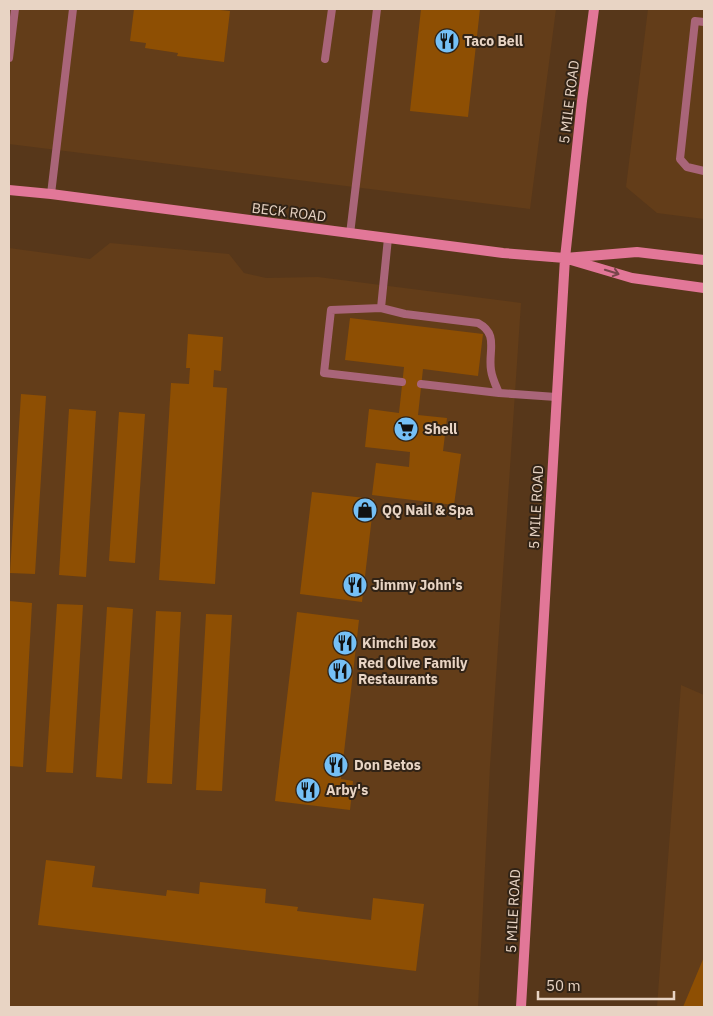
<svg xmlns="http://www.w3.org/2000/svg" width="713" height="1016" viewBox="0 0 713 1016" font-family="'IBM Plex Sans',sans-serif">
  <rect width="100%" height="100%" fill="#57371a"/>
  <path fill="#633d19" d="M9,9H556L530,209L9,144Z
    M648,9H704V219L657,213L626,187Z
    M110,243L229,254L244,273L266,278L318,277L521,303L490,766L478,1007H9V248L90,259Z
    M681,685L704,695V1007H657Z"/>
  <path fill="#8e4f03" d="M134,9H211L230,11L224,62L177,56L178,53L145,48L146,43L130,41Z
    M421,9H480L468,117L410,111Z
    M350,318L483,334L478,376L423,369L418,415L447,418L443,451L461,454L454,505L372,495L376,463L409,467L410,452L365,447L369,409L399,413L404,367L345,360Z
    M188,334L223,337L221,371L214,370L213,387L227,388L215,584L159,580L171,383L189,384L190,368H186Z
    M21,394L46,396L35,574L10,573Z
    M69,409L96,411L86,577L59,575Z
    M119,412L145,414L135,563L109,561Z
    M312,492L374,499L362,602L300,594Z
    M9,601L32,603L23,767L9,766Z
    M57,604L83,605L73,773L46,772Z
    M107,607L133,609L122,779L96,777Z
    M156,611L181,612L172,784L147,783Z
    M297,612L359,620L341,779L353,781L350,810L275,801Z
    M206,614L232,615L222,791L196,790Z
    M46,860L95,866L92,887L166,896L167,890L199,894L200,882L266,889L265,903L298,907L297,911L371,920L373,898L424,904L416,971L38,925Z
    M704,957V1007H683Z"/>
  <g fill="none" stroke-linecap="round" stroke-linejoin="round">
    <path stroke="#a96579" stroke-width="8" d="M704,22L695,21L680,159L687,167L704,171
      M9,58L15,9
      M325,59L332,9
      M51,194L73,9
      M350,234L377,9
      M388,238L381,308L405,314L478,323C499,334 488,351 491,370C492,378 496,386 499,393L556,397
      M381,308L331,310L324,373L402,382
      M421,384L499,393"/>
    <path stroke="#e27798" stroke-width="10" d="M9,190L51,194L503,253L565,258L637,252L704,260
      M571,260L632,278L704,288
      M521,1007L565,258L582,101L594,9"/>
  </g>
  <defs><path id="oneway-shaft" d="M-6 0H5M1.5-3L5.5 0L1.5 3" fill="none" stroke-width="1.6" stroke-linecap="round" stroke-linejoin="round" transform="scale(1.25)"/></defs>
  <use stroke="#78454a" href="#oneway-shaft" transform="translate(612 272) rotate(17)"/>
  <defs>
    <symbol id="restaurant-disc" viewBox="-11 -11 22 22"><circle r="9.5" fill="#75c0f6" stroke="#312316"/><path d="M-5-6h1v4h1v-4h1v4h1v-4h1v5L-1.5 .5V6h-2V.5L-5-1ZM5-6V6H3V1.5H1.5Q1.5-4 5-6Z" fill="#111"/></symbol>
    <symbol id="supermarket-disc" viewBox="-11 -11 22 22"><circle r="9.5" fill="#75c0f6" stroke="#312316"/><path d="M-6-5.5h2.5l.6 2H6L4.5 2H-2.5L-4.4-4H-6ZM-1.5 3.2a1.3 1.3 0 1 0 .1 0ZM3 3.2a1.3 1.3 0 1 0 .1 0Z" fill="#111"/></symbol>
    <symbol id="shop-disc" viewBox="-11 -11 22 22"><circle r="9.5" fill="#75c0f6" stroke="#312316"/><path d="M-5-2.5h2.3a2.7 3.5 0 0 1 5.4 0H5L5.5 6h-11ZM-1.5-2.5h3a1.5 2.3 0 0 0-3 0Z" fill="#111"/></symbol>
  </defs>
  <g fill-rule="evenodd">
    <use href="#restaurant-disc" x="433" y="27" width="28" height="28"/>
    <use href="#supermarket-disc" x="392" y="415" width="28" height="28"/>
    <use href="#shop-disc" x="351" y="496" width="28" height="28"/>
    <use href="#restaurant-disc" x="341" y="571" width="28" height="28"/>
    <use href="#restaurant-disc" x="331" y="629" width="28" height="28"/>
    <use href="#restaurant-disc" x="326" y="657" width="28" height="28"/>
    <use href="#restaurant-disc" x="322" y="751" width="28" height="28"/>
    <use href="#restaurant-disc" x="294" y="776" width="28" height="28"/>
  </g>
  <g text-anchor="middle" stroke-width="4" stroke-linejoin="round" paint-order="stroke">
    <g font-size="14" font-weight="bold" fill="#e8d4c4" stroke="#312316" text-anchor="start">
      <text x="464" y="46">Taco Bell</text>
      <text x="424" y="434">Shell</text>
      <text x="382" y="515">QQ Nail &amp; Spa</text>
      <text x="372" y="590">Jimmy John's</text>
      <text x="362" y="648">Kimchi Box</text>
      <text x="358" y="668">Red Olive Family<tspan x="358" dy="16">Restaurants</tspan></text>
      <text x="354" y="770">Don Betos</text>
      <text x="326" y="795">Arby's</text>
    </g>
    <g font-size="14" fill="#e8d4c4" stroke="#312316">
      <text transform="translate(569 102) rotate(-83)" y="5">5 MILE ROAD</text>
      <text transform="translate(289 212) rotate(7)" y="5">BECK ROAD</text>
      <text transform="translate(536 507) rotate(-87)" y="5">5 MILE ROAD</text>
      <text transform="translate(513 911) rotate(-87)" y="5">5 MILE ROAD</text>
    </g>
  </g>
  <rect width="713" height="1016" fill="none" stroke="#e8d4c4" stroke-width="20"/>
  <path d="M538 991v8h136v-8" fill="none" stroke="#e8d4c4" stroke-width="2.5"/>
  <text x="546" y="991" font-size="15" fill="#e8d4c4" stroke="#312316" stroke-width="4" paint-order="stroke">50 m</text>
</svg>
